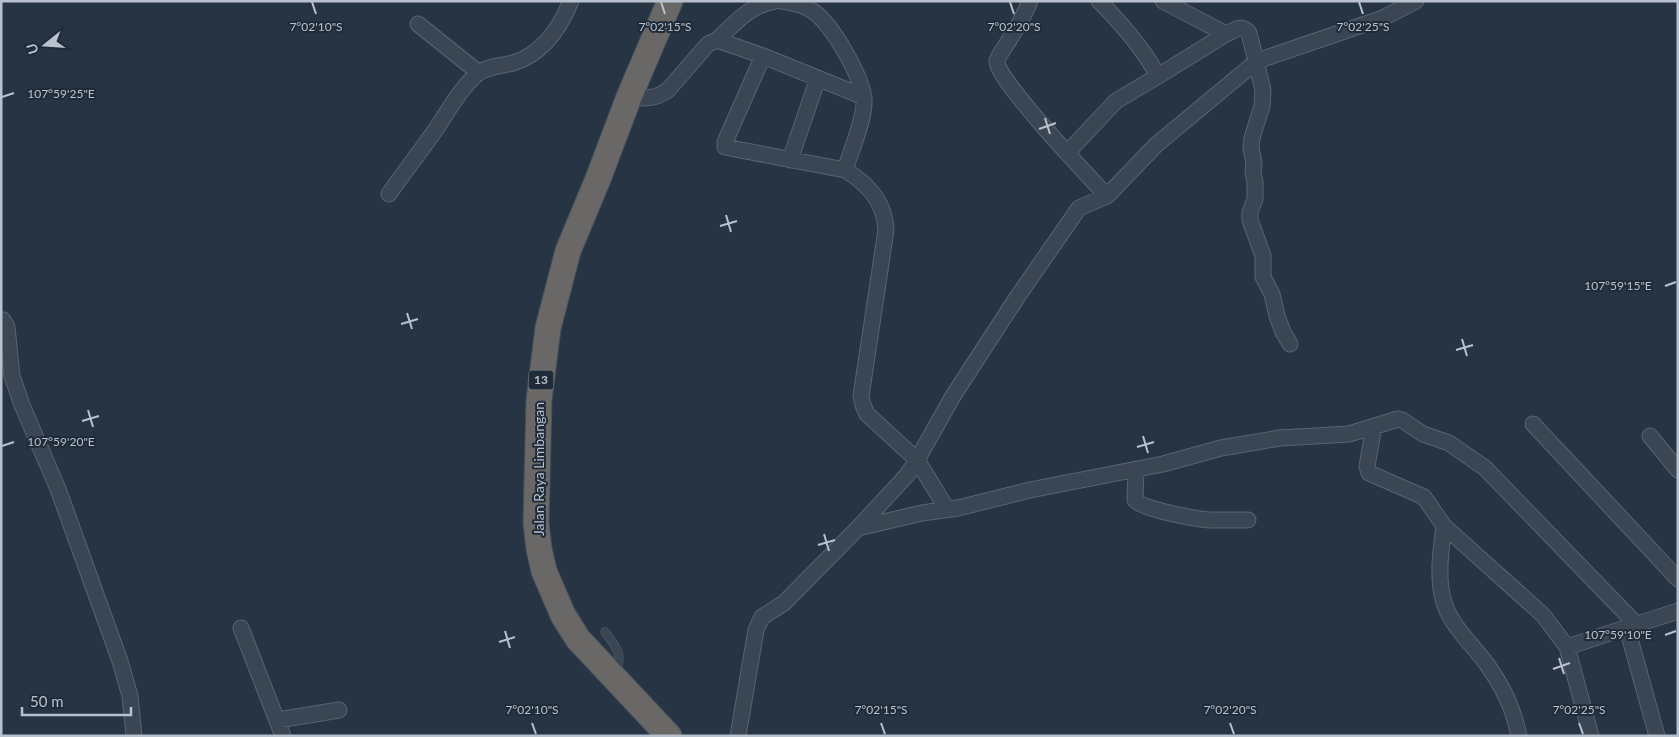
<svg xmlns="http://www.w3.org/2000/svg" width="1679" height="737" viewBox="0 0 1679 737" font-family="Lato,sans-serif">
  <rect width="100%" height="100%" fill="#263444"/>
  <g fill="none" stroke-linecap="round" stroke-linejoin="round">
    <defs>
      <path id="service" d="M605,632C617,649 624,653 615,674"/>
      <path id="minor" d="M782,1C792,3 802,4 811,10C831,21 866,82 864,104C863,123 851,151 845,170
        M1030,1C1024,17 1015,31 1006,45C1003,50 998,56 997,61C994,77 1092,180 1107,196
        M1099,1C1122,24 1143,48 1158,76L1226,34L1163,1
        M418,24L479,73
        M1226,34C1235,30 1242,24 1249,33L1263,90L1262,106L1252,138L1251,148L1254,163L1253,173L1255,182V199L1250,212V220L1263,256V277L1272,294L1277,316L1283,332L1290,344
        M717,40C735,23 750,5 775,1
        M763,56L725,142V147L845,170C867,183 885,202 886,230L861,396L863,405L867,414L917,460L947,509
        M629,97C645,99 655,99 668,90L708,44L717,40L763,56L864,97
        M1067,153L1116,101L1158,76
        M790,160L818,78
        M389,194C404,172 421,151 436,129C449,110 459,90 477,74C487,66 501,66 513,63C543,54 560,28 571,1
        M1,320H3L7,327L12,376L22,405L58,489L120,661L130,696L134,736
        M1533,424L1678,579
        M1374,426L1367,466L1369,473L1424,497L1444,526L1543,615L1567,647L1591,736
        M1650,436L1678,470
        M1136,469L1135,500C1141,509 1196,519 1209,520C1222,520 1235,520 1248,520
        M1444,526C1441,549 1437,576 1443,599C1449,624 1471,643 1486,663C1503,687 1513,707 1519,736
        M858,528L922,513L958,508L1030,490L1163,464L1221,448L1280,438L1349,434L1398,419L1402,420L1423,434L1449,443L1485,468L1637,625
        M241,628L283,736
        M1627,628L1657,736
        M1567,647L1678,611
        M278,720L339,710
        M738,736L756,630L762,617L784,603L858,528L907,475L917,460L953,396L1018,296L1079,208L1107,196L1156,145L1257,61L1383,18L1416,1"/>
      <path id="trunk" d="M669,736L578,639L563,615L544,571L539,549L536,523L539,400L548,328L568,251L598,179L629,97L670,1"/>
    </defs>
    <use href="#service" stroke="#596471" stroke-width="9"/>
    <use href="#minor" stroke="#596471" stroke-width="17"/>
    <use href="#trunk" stroke="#45515e" stroke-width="27"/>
    <use href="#service" stroke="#3a4654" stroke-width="8"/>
    <use href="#minor" stroke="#3a4654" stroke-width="15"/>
    <use href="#trunk" stroke="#696866" stroke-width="25"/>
  </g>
  <path fill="none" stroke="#b8c1cd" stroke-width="2" d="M312,2L316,14M661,2L665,14M1010,2L1014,14M1359,2L1363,14M2,97L14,93M1045,118L1050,134M1039,129L1056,123M726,215L731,232M720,226L737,221M1665,286L1676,282M407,313L412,329M401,324L418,319M1462,339L1467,356M1456,350L1473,345M88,410L93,427M82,421L99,416M1143,436L1148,453M2,446L14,442M1137,447L1154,442M824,534L829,551M818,545L835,540M505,631L510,648M1665,635L1676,631M499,642L515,637M1559,658L1564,674M1553,669L1570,663M532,723L536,734M881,723L885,734M1230,723L1234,734M1579,723L1583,734"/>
  <g text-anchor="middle" stroke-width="4" stroke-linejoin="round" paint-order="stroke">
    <rect fill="#1f2b39" stroke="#8a94a1" stroke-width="1" x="528.5" y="370.5" width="25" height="19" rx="4"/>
    <g font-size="12" font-weight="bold" fill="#b8c1cd">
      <text x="541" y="384">13</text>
    </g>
    <g font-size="14" fill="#b8c1cd" stroke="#1f2b39">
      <text transform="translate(539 469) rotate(-90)" y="5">Jalan Raya Limbangan</text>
    </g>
  </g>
  <g font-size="12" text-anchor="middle" fill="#b8c1cd" stroke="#1f2b39" stroke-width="4" stroke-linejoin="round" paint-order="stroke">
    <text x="316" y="31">7°02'10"S</text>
    <text x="665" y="31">7°02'15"S</text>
    <text x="1014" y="31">7°02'20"S</text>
    <text x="1363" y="31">7°02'25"S</text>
    <text x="61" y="98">107°59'25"E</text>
    <text x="1618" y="290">107°59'15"E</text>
    <text x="61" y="446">107°59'20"E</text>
    <text x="1618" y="639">107°59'10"E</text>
    <text x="532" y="714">7°02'10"S</text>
    <text x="881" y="714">7°02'15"S</text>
    <text x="1230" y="714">7°02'20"S</text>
    <text x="1579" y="714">7°02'25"S</text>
  </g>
  <rect width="1679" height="737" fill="none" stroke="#b8c1cd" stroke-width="5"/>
  <g transform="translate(45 45) rotate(253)" stroke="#1f2b39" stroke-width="4" paint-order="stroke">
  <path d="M0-4L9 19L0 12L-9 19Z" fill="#b8c1cd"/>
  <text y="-8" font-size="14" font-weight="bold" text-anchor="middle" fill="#b8c1cd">U</text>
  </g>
  <path d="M22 707v8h109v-8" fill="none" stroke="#b8c1cd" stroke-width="2.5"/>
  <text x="30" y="707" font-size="15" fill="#b8c1cd" stroke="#1f2b39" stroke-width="4" paint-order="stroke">50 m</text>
</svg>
